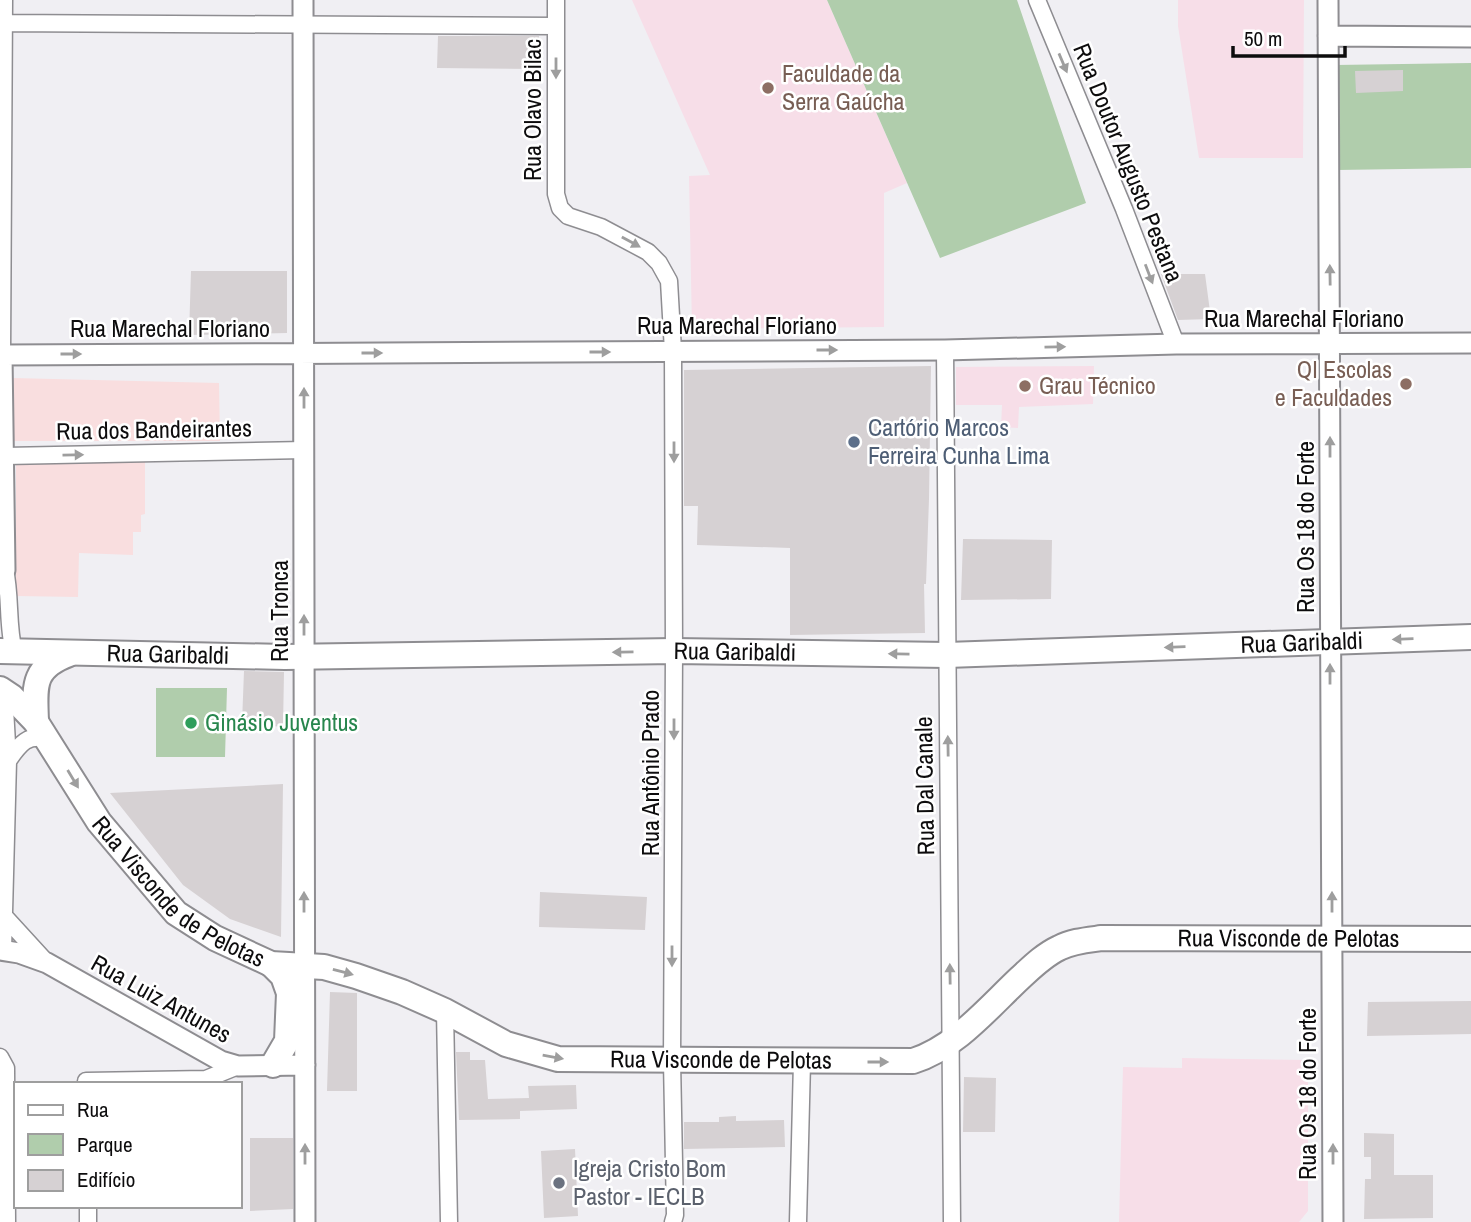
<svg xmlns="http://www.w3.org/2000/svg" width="1471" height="1222" viewBox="0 0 1471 1222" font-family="'Archivo Narrow',sans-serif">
  <rect width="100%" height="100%" fill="#f0eff3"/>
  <path fill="#f9dedf" d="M12,378L219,383L220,441H12Z
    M145,458V514L141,515V532H133V555L79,553L78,597L16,596V460Z"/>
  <path fill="#f7dee8" d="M632,0H827L907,183L884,193V327L692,329L689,176L710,175Z
    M1178,0H1304L1303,158H1199L1178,26Z
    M1094,366L1093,404L1019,407L1018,428L1001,427L1002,405H956V367Z
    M1182,1058L1308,1060V1211L1299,1222H1119L1123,1067L1182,1068Z"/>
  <path fill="#b0cdac" d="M827,0H1017L1086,203L940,258Z
    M1471,63V168L1337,170L1335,65Z
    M156,688H227L225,757H156Z"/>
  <path fill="#d6d1d3" d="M438,36H539V69L437,68Z
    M1403,70V91L1356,93L1355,71Z
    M191,271H287V333L189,335Z
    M1161,274H1205L1211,319L1178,320Z
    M931,366L929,499L926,584H924L925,633L790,635V548L697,545L698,506H684V370Z
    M963,539L1052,540L1051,599L961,600Z
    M244,671L284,672L283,727L242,723Z
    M283,784L281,937L230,919L183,885L110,793Z
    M540,892L647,897L645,930L539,927Z
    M330,992L357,993V1091H327Z
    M1471,1001V1034L1367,1036L1368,1002Z
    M456,1052H470V1060H485L488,1099L529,1098L528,1086L576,1085L577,1109L520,1111V1119L459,1120Z
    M964,1077L996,1078L995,1132H963Z
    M736,1116V1121L784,1120L785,1147L684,1149V1122H719V1117Z
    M1364,1133L1394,1134V1175H1433V1218L1364,1219L1365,1179H1371V1157H1364Z
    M250,1138H293V1209L250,1211Z
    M575,1149L578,1216L544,1218L541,1151Z"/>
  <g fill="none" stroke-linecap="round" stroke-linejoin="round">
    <defs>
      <path id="minor" d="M556,0V194L560,208L568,216L601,227L648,252L659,263L669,281L673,351L674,651L672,1061L675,1215L673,1222
        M1037,0L1124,209L1176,344
        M0,23L556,26
        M945,350L952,1222
        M2,355L4,0
        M5,456L304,450
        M5,570C11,597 7,625 14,652
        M8,761C19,745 28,732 49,740
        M0,915L4,916L47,963
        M3,950L8,761L4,691
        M445,1011L449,1222
        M0,1057L6,1068L7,1222
        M86,1084V1081L206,1079L238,1066
        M88,1206V1222
        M798,1222L802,1062"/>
      <path id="tertiary" d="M303,0L305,1222
        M1328,0L1333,1222
        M1328,36L1471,37
        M0,585L5,570L2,355L945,350L1176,344L1471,343
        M0,950L19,953L47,963L221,1061L238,1066L305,1065"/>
      <g id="primary">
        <path id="s1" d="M0,651L285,657L674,651L947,655L1471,637"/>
        <path id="s2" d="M0,689L12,697L36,722L99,822L176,913L215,938L271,964L324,967L356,976L402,992L445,1011L506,1044L558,1059L913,1061C955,1048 988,1008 1020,978C1032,967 1044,955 1059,948C1072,941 1087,940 1102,938L1471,939"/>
        <path d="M36,722C35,687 31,668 69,654"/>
        <path d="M271,964L283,976L289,993L287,1041L273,1065"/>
      </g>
    </defs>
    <use href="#minor" stroke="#8e8d91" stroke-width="19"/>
    <use href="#tertiary" stroke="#8e8d91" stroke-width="23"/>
    <use href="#primary" stroke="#8e8d91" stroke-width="28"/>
    <use href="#minor" stroke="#fff" stroke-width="16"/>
    <use href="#tertiary" stroke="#fff" stroke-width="19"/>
    <use href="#primary" stroke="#fff" stroke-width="24"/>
  </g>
  <defs><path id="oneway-solid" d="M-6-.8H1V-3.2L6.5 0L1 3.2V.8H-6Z" transform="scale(1.75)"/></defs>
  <g fill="#9e9e9e">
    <use href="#oneway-solid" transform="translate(1063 63) rotate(67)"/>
    <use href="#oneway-solid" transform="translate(556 68) rotate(90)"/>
    <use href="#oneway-solid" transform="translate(631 242) rotate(29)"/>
    <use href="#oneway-solid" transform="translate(1149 274) rotate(69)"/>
    <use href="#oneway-solid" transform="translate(1330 275) rotate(-91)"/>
    <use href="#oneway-solid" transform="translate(1055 347) rotate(-1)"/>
    <use href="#oneway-solid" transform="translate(827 350)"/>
    <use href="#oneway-solid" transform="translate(600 352)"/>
    <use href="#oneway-solid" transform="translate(372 353)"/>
    <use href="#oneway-solid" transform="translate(71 354)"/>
    <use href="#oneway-solid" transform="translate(304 398) rotate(-90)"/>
    <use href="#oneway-solid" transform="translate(1330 447) rotate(-90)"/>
    <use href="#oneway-solid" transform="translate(674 452) rotate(90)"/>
    <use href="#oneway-solid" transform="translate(73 455) rotate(-1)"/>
    <use href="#oneway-solid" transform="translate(304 625) rotate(-90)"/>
    <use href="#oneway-solid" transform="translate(1403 639) rotate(178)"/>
    <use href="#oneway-solid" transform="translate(1175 647) rotate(178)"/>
    <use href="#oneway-solid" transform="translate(623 652) rotate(179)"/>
    <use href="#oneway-solid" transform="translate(899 654) rotate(-179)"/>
    <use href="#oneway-solid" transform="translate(1330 674) rotate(-90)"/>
    <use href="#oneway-solid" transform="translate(674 729) rotate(90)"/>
    <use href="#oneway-solid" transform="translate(948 746) rotate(-91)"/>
    <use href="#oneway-solid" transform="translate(73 779) rotate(59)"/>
    <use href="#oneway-solid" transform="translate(304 902) rotate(-90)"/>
    <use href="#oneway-solid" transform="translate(1332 902) rotate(-90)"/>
    <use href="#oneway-solid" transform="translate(672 956) rotate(90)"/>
    <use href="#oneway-solid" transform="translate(343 972) rotate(15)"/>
    <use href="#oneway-solid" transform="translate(950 974) rotate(-91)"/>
    <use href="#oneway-solid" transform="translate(553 1057) rotate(10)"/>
    <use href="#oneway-solid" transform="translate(878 1062)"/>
    <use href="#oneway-solid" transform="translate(305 1154) rotate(-90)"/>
    <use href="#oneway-solid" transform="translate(1333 1154) rotate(-90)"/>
  </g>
  <g fill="#8d6e63" stroke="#fff" stroke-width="2.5">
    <circle cx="768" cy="88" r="7"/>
    <circle cx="1406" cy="384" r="7"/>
    <circle cx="1025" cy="386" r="7"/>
  </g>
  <circle fill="#5c6f8a" stroke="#fff" stroke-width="2.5" cx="854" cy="442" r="7"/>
  <circle fill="#2e9e5b" stroke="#fff" stroke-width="2.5" cx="191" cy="723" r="7"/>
  <circle fill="#6b7280" stroke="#fff" stroke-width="2.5" cx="559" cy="1183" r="7"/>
  <g text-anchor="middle" stroke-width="5" stroke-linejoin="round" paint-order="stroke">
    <g font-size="24" fill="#785e54" stroke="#fff" text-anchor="start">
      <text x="782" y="82">Faculdade da<tspan x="782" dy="28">Serra Gaúcha</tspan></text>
      <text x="1392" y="378" text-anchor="end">QI Escolas<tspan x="1392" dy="28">e Faculdades</tspan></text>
      <text x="1039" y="394">Grau Técnico</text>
    </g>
    <g font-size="24" fill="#0d0c0d" stroke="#fff">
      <text transform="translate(533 110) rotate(-90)" y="8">Rua Olavo Bilac</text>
      <text transform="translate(1128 163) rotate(68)" y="8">Rua Doutor Augusto Pestana</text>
      <text x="1304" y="327">Rua Marechal Floriano</text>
      <text x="737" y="334">Rua Marechal Floriano</text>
      <text x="170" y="337">Rua Marechal Floriano</text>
      <text transform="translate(154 430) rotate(-1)" y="8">Rua dos Bandeirantes</text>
      <text transform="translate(1306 527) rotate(-90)" y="8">Rua Os 18 do Forte</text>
      <text transform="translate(280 611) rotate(-90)" y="8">Rua Tronca</text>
      <text dy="8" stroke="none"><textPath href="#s1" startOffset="1302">Rua Garibaldi</textPath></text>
      <text dy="8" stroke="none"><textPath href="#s1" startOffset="735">Rua Garibaldi</textPath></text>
      <text dy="8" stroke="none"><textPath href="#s1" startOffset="168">Rua Garibaldi</textPath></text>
      <text transform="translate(651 773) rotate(-90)" y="8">Rua Antônio Prado</text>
      <text transform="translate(925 786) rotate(-91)" y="8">Rua Dal Canale</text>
      <text dy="8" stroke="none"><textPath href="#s2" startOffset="275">Rua Visconde de Pelotas</textPath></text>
      <text dy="8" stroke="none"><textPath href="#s2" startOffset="1472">Rua Visconde de Pelotas</textPath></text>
      <text transform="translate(161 999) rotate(29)" y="8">Rua Luiz Antunes</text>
      <text dy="8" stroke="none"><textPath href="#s2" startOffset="863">Rua Visconde de Pelotas</textPath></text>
      <text transform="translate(1308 1094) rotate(-90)" y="8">Rua Os 18 do Forte</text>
    </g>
    <g font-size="24" fill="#4e5e75" stroke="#fff" text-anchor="start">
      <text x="868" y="436">Cartório Marcos<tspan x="868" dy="28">Ferreira Cunha Lima</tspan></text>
    </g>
    <g font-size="24" fill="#27864d" stroke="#fff" text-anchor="start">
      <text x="205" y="731">Ginásio Juventus</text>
    </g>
    <g font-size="24" fill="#5b616d" stroke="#fff" text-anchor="start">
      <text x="573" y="1177">Igreja Cristo Bom<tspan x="573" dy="28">Pastor - IECLB</tspan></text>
    </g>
  </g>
  <rect x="14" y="1082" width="228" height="126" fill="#ffffff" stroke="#9e9e9e" stroke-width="2"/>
  <rect x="28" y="1105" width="35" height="10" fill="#ffffff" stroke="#9e9e9e" stroke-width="2"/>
  <text x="77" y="1117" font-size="21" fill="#0d0c0d">Rua</text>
  <rect x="28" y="1134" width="35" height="21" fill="#b0cdac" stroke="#9e9e9e" stroke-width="2"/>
  <text x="77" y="1152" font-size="21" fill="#0d0c0d">Parque</text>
  <rect x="28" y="1170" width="35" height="21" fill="#d6d1d3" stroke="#9e9e9e" stroke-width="2"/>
  <text x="77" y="1187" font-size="21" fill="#0d0c0d">Edifício</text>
  <path d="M1233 46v10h112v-10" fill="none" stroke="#0d0c0d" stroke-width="3.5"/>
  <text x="1244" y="46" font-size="21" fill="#0d0c0d" stroke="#ffffff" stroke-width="5" paint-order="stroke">50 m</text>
</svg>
